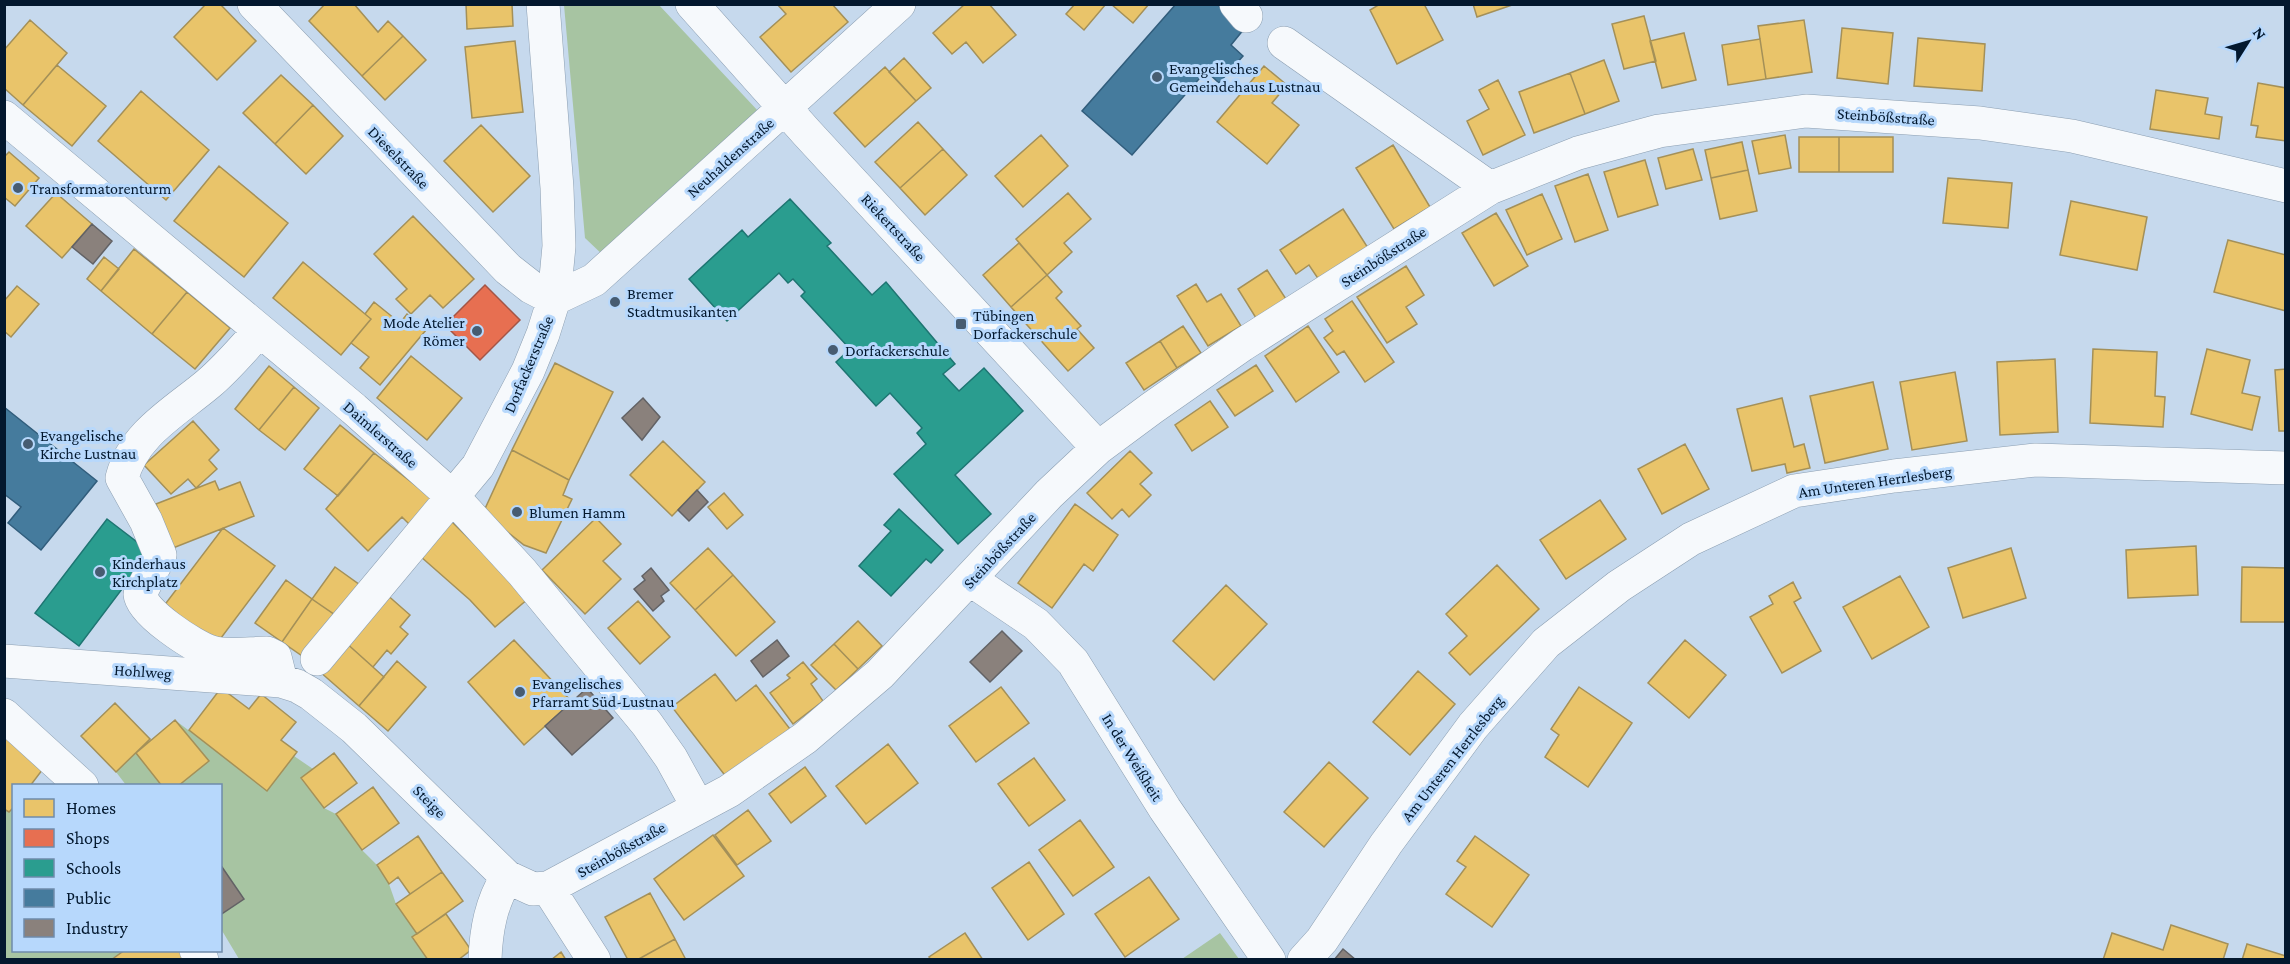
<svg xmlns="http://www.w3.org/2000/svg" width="2290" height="964" viewBox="0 0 2290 964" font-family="'Crimson Pro',serif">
  <rect width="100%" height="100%" fill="#c6d9ed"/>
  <path fill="#a7c4a2" d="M564,5H659L759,112L605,257L585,238Z
    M175,720L267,790L294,756L313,769L301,779L324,808L336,814L362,850L377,865L389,884L396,904L417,934L412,938L427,959H239L221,929V915L244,898L221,868L220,786L178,785L209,761Z
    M136,753L162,785H126L116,772Z
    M12,808L14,950L125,951L111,959H5L4,809L9,812Z
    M1220,933L1239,959H1182Z"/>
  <path fill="#e9c46a" stroke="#a49058" stroke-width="1.5" d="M206,4H220L256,41L217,80L174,37Z
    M325,4H354L378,32L388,21L403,36L362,76L309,21Z
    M466,4H512L513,26L467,29Z
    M777,4H832L848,22L791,72L760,37L786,14Z
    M965,4H989L1016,35L983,63L966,42L952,54L933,33Z
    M1075,4H1106L1084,30L1066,14Z
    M1111,4H1149L1133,23Z
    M1380,4H1424L1443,40L1397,64L1370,10Z
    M1473,4H1515L1477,17Z
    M1644,16L1656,61L1624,69L1612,24Z
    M30,20L67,53L23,105L4,88V50Z
    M1804,20L1812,72L1766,79L1758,26Z
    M1842,28L1893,33L1888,84L1837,78Z
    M1684,33L1696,80L1662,88L1650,41Z
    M403,36L426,60L385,100L362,76Z
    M1918,38L1985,44L1982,91L1914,86Z
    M1760,39L1766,79L1728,85L1722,45Z
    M515,41L523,112L472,118L465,47Z
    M904,58L931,88L916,101L889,72Z
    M1604,60L1619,101L1585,114L1570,73Z
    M57,65L106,106L72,146L23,105Z
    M1264,66L1287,85L1272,103L1299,125L1267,164L1217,122Z
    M885,67L916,101L865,147L834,113Z
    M1570,73L1585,114L1534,133L1519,92Z
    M281,75L313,105L275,144L243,113Z
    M1498,80L1525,135L1483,155L1467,121L1489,109L1479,90Z
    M2258,83L2286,88V141L2256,137L2258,126L2251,125Z
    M2156,90L2208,98L2205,114L2222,117L2219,139L2150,129Z
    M141,91L209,150L166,200L98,141Z
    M313,105L343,136L306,174L275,144Z
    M918,122L943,149L900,188L875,162Z
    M481,125L530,176L493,212L444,161Z
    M1041,135L1068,166L1023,207L995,176Z
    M1785,135L1791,168L1759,174L1752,141Z
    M1799,137H1839V172H1799Z
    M1839,137H1893V172H1839Z
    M1742,142L1748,170L1711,178L1705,150Z
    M1393,145L1430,207L1394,229L1356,168Z
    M943,149L967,175L925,215L900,188Z
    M1693,149L1702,180L1666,189L1658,158Z
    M9,152L39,178L15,206L4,197V157Z
    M1645,160L1658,205L1618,217L1604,172Z
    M219,166L288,223L244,277L174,221Z
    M1748,170L1757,211L1720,219L1711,178Z
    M1588,174L1608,230L1575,242L1555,186Z
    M1948,178L2012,183L2008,228L1943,223Z
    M56,193L92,224L62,258L26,226Z
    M1068,193L1091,219L1064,243L1072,252L1047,275L1016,239Z
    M1542,194L1562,239L1527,255L1506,210Z
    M2071,201L2147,217L2137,270L2060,255Z
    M1343,209L1368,248L1319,280L1309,265L1296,274L1280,250Z
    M1496,213L1528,266L1494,286L1462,233Z
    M413,216L474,279L443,308L430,295L411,314L396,299L407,289L374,254Z
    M2228,240L2286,255V311L2214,292Z
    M1019,243L1047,275L1011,307L983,275Z
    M134,249L187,292L152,334L101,291Z
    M104,257L119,269L101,291L87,279Z
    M303,262L371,319L341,355L273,298Z
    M1406,266L1424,295L1406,307L1417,324L1387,343L1357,297Z
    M1267,270L1286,299L1256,318L1238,289Z
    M1047,275L1062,292L1056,298L1081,326L1077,329L1094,348L1068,371L1011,307Z
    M1196,284L1207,302L1221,294L1241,326L1208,346L1177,296Z
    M17,286L39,304L11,337L4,331V301Z
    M187,292L230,328L195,369L152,334Z
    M1352,301L1394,362L1365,382L1344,351L1337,355L1324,338L1333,331L1325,319Z
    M374,302L400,323L407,314L426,330L380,385L360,368L369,357L351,343L371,319L365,314Z
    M1183,326L1201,353L1177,368L1160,341Z
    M1308,326L1339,372L1296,402L1265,356Z
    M1160,341L1177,368L1144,390L1126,363Z
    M2093,349L2157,352L2155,396L2165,397L2163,427L2090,423Z
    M2207,349L2250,360L2242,393L2260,397L2252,430L2191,414Z
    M411,356L462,398L427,440L377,398Z
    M2055,359L2058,432L2000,435L1997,362Z
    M555,363L613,392L569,480L512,450Z
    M1256,365L1273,391L1235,416L1217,390Z
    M269,366L294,387L259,430L235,409Z
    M2286,369V431H2279L2275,370Z
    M1955,372L1967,441L1912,450L1900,382Z
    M1873,382L1888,449L1825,463L1810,396Z
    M294,387L319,408L285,450L259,430Z
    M1782,398L1794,447L1804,444L1810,468L1787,473L1785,464L1752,471L1737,409Z
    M1210,401L1228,427L1192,451L1175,425Z
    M193,421L219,450L209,460L217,469L196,488L188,479L171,494L144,465Z
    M340,425L374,453L338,496L304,469Z
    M663,441L705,482L672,516L630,475Z
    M1685,444L1709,489L1662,514L1638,469Z
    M512,450L569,480L563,495L572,499L546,553L524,545L483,513Z
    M1130,451L1152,473L1140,484L1151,495L1129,517L1122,509L1112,519L1087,493Z
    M374,453L433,499L410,525L402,517L368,551L326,509Z
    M215,481L219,490L240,482L254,516L173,548L156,504Z
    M724,493L743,515L727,529L708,507Z
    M1600,500L1626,539L1566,579L1540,540Z
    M1075,504L1118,535L1093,571L1084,564L1052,608L1018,583Z
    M596,518L621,544L603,561L621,579L585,614L542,570Z
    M450,520L529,598L495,627L470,600L420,556Z
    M223,528L275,566L215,646L163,607Z
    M2196,546L2198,595L2128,598L2126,550Z
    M708,548L733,575L695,610L670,583Z
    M2011,548L2026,598L1963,618L1948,568Z
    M1497,565L1539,609L1470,675L1449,653L1467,636L1446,614Z
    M335,567L360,585L338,617L312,599Z
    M2242,567L2286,568V622H2241Z
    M733,575L775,622L736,656L695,610Z
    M1900,576L1929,627L1872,659L1843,607Z
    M286,580L312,599L282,642L255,623Z
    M1793,582L1801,598L1794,602L1821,651L1782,673L1750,617L1773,604L1769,596Z
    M1226,585L1267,624L1214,680L1173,641Z
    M385,593L410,615L400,627L408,634L391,654L387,650L373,667L344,641Z
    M312,599L338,617L308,660L282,642Z
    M638,601L670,637L640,664L608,628Z
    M858,621L882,646L858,669L834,644Z
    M514,640L572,702L524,745L468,682Z
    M1685,640L1726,675L1689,718L1648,683Z
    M344,641L384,677L359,706L319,671Z
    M834,644L858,669L836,690L811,665Z
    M397,661L426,687L388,731L359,706Z
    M803,662L817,679L811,684L823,701L793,724L770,693L790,678L787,675Z
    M1418,671L1455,704L1410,755L1373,722Z
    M715,674L736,701L756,685L790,729L727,778L672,707Z
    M1001,687L1029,723L976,762L949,726Z
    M1579,687L1632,723L1588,787L1545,757L1559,735L1551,729Z
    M221,688L249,709L261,694L296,722L281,740L297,752L267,791L189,730Z
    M115,703L150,739L116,772L81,736Z
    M175,720L209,761L178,786H162L136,753Z
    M4,733L46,765L30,786H14V807L9,812L4,809Z
    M888,744L918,783L866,824L836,786Z
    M334,753L357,783L324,808L301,778Z
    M1034,758L1065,800L1029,826L998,784Z
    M1329,762L1368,798L1324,847L1284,812Z
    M805,767L826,796L791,823L769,794Z
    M373,787L399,823L362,850L336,814Z
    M748,810L771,841L737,865L715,835Z
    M1080,820L1114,867L1073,896L1039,850Z
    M713,835L744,876L684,920L654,879Z
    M418,836L442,872L410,894L398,877L389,884L377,865Z
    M1475,836L1529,875L1492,927L1446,894L1466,867L1457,861Z
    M1029,862L1064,914L1028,940L992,888Z
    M442,872L463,901L417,934L396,904Z
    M1149,877L1179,919L1125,957L1095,914Z
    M650,893L675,939L637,960H628L605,917Z
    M446,914L471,950L458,960H428L412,937Z
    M2171,925L2228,944L2223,960H2103L2112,933L2163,950Z
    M965,933L983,960H931L929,957Z
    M675,939L686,960H637Z
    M2247,944L2286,956V960H2242Z
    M125,950H181L185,957L181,960H111Z
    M561,952L566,960H551Z"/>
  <path fill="#e76f51" stroke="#a35546" stroke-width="1.5" d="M485,285L520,320L480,360L445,325Z"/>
  <path fill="#2a9d8f" stroke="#1e7572" stroke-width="1.5" d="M790,199L831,243L827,246L872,295L886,282L955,364L943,374L959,391L984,368L1023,411L955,475L991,514L958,544L894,474L926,444L917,433L922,428L890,393L876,406L836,362L850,349L801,296L805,292L793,279L788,283L779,273L727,321L689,279L742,230L748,237Z
    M899,509L943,550L931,563L926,559L891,596L859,566L891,531L884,525Z
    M107,519L150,552L79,646L35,613Z"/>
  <path fill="#457b9d" stroke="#315d7c" stroke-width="1.5" d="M1176,4H1217L1244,29L1231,45L1243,56L1219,83L1206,71L1132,155L1082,111Z
    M4,407L97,481L41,550L8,523L21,507L4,494Z"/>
  <path fill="#8a817c" stroke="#626265" stroke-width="1.5" d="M92,224L112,241L93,264L72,247Z
    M643,398L660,417L642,440L622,418Z
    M697,490L708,502L689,521L678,510Z
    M651,568L669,590L661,596L664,601L653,611L634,589L645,580L642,576Z
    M1002,631L1022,651L990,682L970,662Z
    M777,640L789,656L763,677L751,661Z
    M587,688L613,718L572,755L545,726Z
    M222,867L244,899L220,915V868Z
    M1343,949L1356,960H1334Z"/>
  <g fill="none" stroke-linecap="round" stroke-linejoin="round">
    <defs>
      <path id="minor" d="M254,4L508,269L531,287L554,299
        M692,4L807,133L1098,448
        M1236,4L1246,16
        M1284,43L1490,188
        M4,117L354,409L454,498L522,572L647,724L671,758L698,807
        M554,299L594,280L899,4
        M259,331C243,349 227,368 208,384C176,411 133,434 122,478L146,521L160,555L140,594C141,612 193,646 211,652C226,657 251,653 267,653L275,657L281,681
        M971,580L1036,624L1073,662L1165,809L1269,960
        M317,659L478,466L528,371L543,334L554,299L559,246L557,188L543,4
        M4,661L281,681L297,686L311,694L354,728L507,877L533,889L548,888L729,791L805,738L880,674L1049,494L1098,448L1152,408L1242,345L1490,188L1578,153L1659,131L1806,111L1980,123L2072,136L2286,186
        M4,715L82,786
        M548,888L594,960
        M196,950L202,960
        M485,960C486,930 491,903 507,877
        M1304,960L1322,940L1386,844L1473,726L1546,643L1619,586L1691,539L1794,491L1894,476L2036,460L2286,468"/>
    </defs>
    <use href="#minor" stroke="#8b9eb1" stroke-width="34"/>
    <use href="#minor" stroke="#f6f9fc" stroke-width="33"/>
  </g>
  <g fill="#475c71" stroke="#b7d8fc" stroke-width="2">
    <circle cx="1157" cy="77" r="6"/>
    <circle cx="18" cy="188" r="6"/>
    <circle cx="615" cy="302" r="6"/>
    <rect x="955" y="318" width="12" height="12" rx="3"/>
    <circle cx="477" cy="331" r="6"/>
    <circle cx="833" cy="350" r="6"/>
    <circle cx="28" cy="444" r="6"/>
    <circle cx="517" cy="512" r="6"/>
    <circle cx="100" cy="572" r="6"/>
    <circle cx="520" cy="692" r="6"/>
  </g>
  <g text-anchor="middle" stroke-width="6" stroke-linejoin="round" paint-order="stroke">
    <g font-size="16" fill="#03182e" stroke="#b7d8fc" text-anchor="start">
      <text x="1169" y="74">Evangelisches<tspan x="1169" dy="18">Gemeindehaus Lustnau</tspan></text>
      <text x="30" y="194">Transformatorenturm</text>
      <text x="627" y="299">Bremer<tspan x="627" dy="18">Stadtmusikanten</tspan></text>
      <text x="973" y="321">Tübingen<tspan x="973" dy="18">Dorfackerschule</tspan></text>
      <text x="465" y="328" text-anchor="end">Mode Atelier<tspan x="465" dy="18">Römer</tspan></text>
      <text x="845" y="356">Dorfackerschule</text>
      <text x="40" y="441">Evangelische<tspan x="40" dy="18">Kirche Lustnau</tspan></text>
      <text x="529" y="518">Blumen Hamm</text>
      <text x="112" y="569">Kinderhaus<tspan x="112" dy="18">Kirchplatz</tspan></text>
      <text x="532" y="689">Evangelisches<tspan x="532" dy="18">Pfarramt Süd-Lustnau</tspan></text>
    </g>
    <g font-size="16" fill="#03182e" stroke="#b7d8fc">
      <text transform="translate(1886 116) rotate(4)" y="6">Steinbößstraße</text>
      <text transform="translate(399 157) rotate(46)" y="6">Dieselstraße</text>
      <text transform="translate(730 157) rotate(-42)" y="6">Neuhaldenstraße</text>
      <text transform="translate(894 227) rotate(47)" y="6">Riekertstraße</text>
      <text transform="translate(1383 256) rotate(-33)" y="6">Steinbößstraße</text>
      <text transform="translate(528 364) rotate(-67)" y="6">Dorfackerstraße</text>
      <text transform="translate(381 434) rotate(41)" y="6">Daimlerstraße</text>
      <text transform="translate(1875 481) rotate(-8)" y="6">Am Unteren Herrlesberg</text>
      <text transform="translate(999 550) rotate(-47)" y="6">Steinbößstraße</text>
      <text transform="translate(143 671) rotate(4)" y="6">Hohlweg</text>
      <text transform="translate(1133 757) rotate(58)" y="6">In der Weißheit</text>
      <text transform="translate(1452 758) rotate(-52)" y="6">Am Unteren Herrlesberg</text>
      <text transform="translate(430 801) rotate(45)" y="6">Steige</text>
      <text transform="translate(621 849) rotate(-29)" y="6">Steinbößstraße</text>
    </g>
  </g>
  <rect width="2290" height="964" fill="none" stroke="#03182e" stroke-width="12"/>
  <rect x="12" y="784" width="210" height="168" fill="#b7d8fc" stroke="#6f8baa" stroke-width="1.5"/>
  <rect x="24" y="799" width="30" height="18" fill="#e9c46a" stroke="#6f8baa" stroke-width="1.5"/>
  <text x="66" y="814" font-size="18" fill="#03182e">Homes</text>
  <rect x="24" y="829" width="30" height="18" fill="#e76f51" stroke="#6f8baa" stroke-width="1.5"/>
  <text x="66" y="844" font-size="18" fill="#03182e">Shops</text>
  <rect x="24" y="859" width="30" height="18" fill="#2a9d8f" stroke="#6f8baa" stroke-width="1.5"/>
  <text x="66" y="874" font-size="18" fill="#03182e">Schools</text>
  <rect x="24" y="889" width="30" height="18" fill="#457b9d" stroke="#6f8baa" stroke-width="1.5"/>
  <text x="66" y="904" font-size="18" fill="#03182e">Public</text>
  <rect x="24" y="919" width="30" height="18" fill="#8a817c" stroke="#6f8baa" stroke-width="1.5"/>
  <text x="66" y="934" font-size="18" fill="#03182e">Industry</text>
  <g transform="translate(2248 42) rotate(53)" stroke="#b7d8fc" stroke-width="4.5" paint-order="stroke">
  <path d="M0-4.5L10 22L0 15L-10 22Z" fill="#03182e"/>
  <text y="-9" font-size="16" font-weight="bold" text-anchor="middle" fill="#03182e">N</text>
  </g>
</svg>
